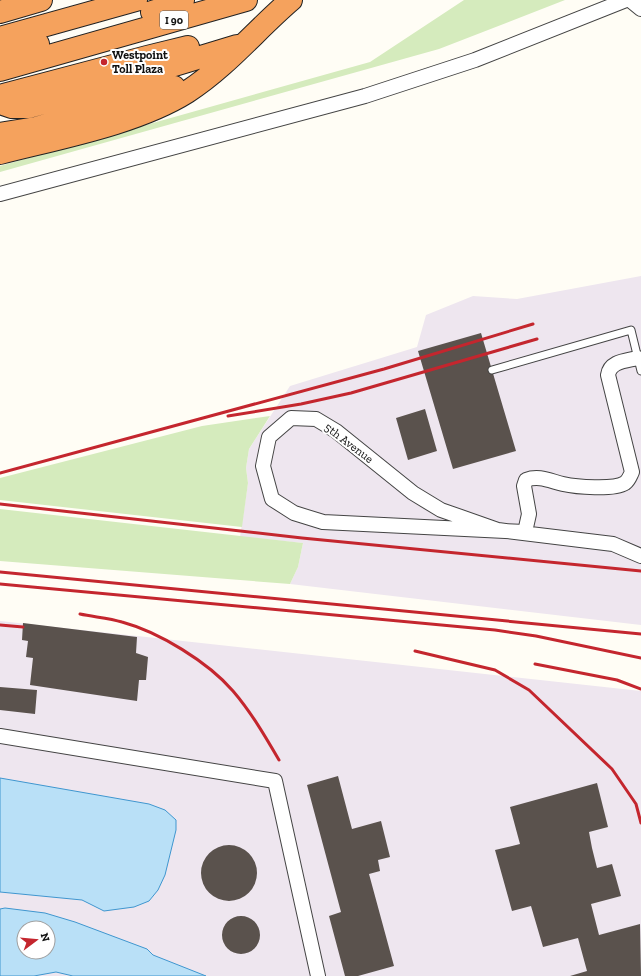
<svg xmlns="http://www.w3.org/2000/svg" width="641" height="976" viewBox="0 0 641 976" font-family="'Zilla Slab',serif">
  <rect width="100%" height="100%" fill="#fffdf5"/>
  <path fill="#eee6ef" fill-rule="evenodd" d="M641,276V625L290,584L298,567L303,543L240,537L248,483L246,468L249,449L290,386L417,347L426,315L473,296L517,299Z
    M0,621L641,691V976H0ZM24,928H48V952H24Z"/>
  <path fill="#d5ebbd" d="M464,0H565L439,49L0,172V166L370,62Z
    M270,416L249,449L246,468L248,483L242,527L0,500V478L202,426Z
    M0,509L303,543L298,567L290,584L0,561Z"/>
  <path fill="#b9e0f7" stroke="#3f96cf" fill-rule="evenodd" d="M0,778L149,804L165,810L176,820V830L165,875L158,890L149,901L134,907L104,911L82,900L0,892Z
    M5,908L45,913L75,922L147,949L153,955L206,976H73L56,972L34,976H0V909ZM24,928H48V952H24Z"/>
  <path fill="#5a524d" d="M481,333L516,451L453,469L418,351Z
    M425,409L437,451L408,460L396,418Z
    M23,623L137,637L136,653L148,657L146,680H139L137,701L30,685L33,658L26,657L28,641L22,640Z
    M0,687L37,690L35,714L0,710Z
    M338,776L352,829L381,821L390,857L378,860L380,871L369,874L394,966L358,976H345L329,916L341,912L307,785Z
    M597,783L608,827L589,832L592,848L597,868L612,864L621,896L591,904L599,935L640,924L641,976H570L587,971L578,938L543,947L531,906L512,911L495,850L520,844L510,807Z
    M201 873a28 28 0 1 1 56 0a28 28 0 1 1-56 0Z
    M222 935a19 19 0 1 1 38 0a19 19 0 1 1-38 0Z"/>
  <g fill="none" stroke-linecap="round" stroke-linejoin="round">
    <defs>
      <path id="lane" d="M492,370L631,330L641,371"/>
      <path id="street" d="M630,0L641,9
        M0,194L365,96L475,60L626,0
        M525,532L323,522L294,513L272,499L263,466L269,437L291,418L316,419L336,431L413,493L441,510L498,530L613,544L641,556
        M525,532L529,514L524,486L526,480C539,475 550,481 563,484C576,487 614,490 625,483C629,480 630,476 632,472L608,375C610,361 626,361 638,358
        M0,736L275,781L318,976"/>
      <path id="highway" d="M0,12L41,0
        M152,12L178,4L183,0
        M0,38L136,0
        M0,52L11,51L38,44
        M0,70L246,0
        M0,96L147,57L188,47
        M0,103L12,107H29L112,84L237,46
        M0,134L36,128L174,87
        M0,153C58,138 136,124 187,92C226,67 256,30 291,0"/>
    </defs>
    <use href="#lane" stroke="#444" stroke-width="9"/>
    <use href="#street" stroke="#444" stroke-width="16"/>
    <use href="#highway" stroke="#222" stroke-width="24"/>
    <use href="#lane" stroke="#fff" stroke-width="7"/>
    <use href="#street" stroke="#fff" stroke-width="14"/>
    <use href="#highway" stroke="#f5a25d" stroke-width="22"/>
    <path stroke="#c4262e" stroke-width="3" d="M228,416L301,404L351,393L537,339
      M0,473L384,369L533,324
      M0,504L302,538L641,571
      M0,572L641,634
      M0,584L495,630L536,636L641,658
      M80,614C94,617 109,618 122,622C159,632 208,662 233,691C251,712 265,736 279,760
      M0,625L23,627
      M415,651L495,670L529,690L612,769L636,804L641,823
      M535,664L617,680L641,689"/>
  </g>
  <circle fill="#c4262e" stroke="#fff" stroke-width="1.5" cx="104" cy="62" r="4"/>
  <g text-anchor="middle" stroke-width="4" stroke-linejoin="round" paint-order="stroke">
    <rect fill="#fff" stroke="#585858" stroke-width="1" x="160" y="11" width="28" height="18" rx="3"/>
    <g font-size="11" font-weight="bold" fill="#111">
      <text x="174" y="24">I 90</text>
    </g>
    <g font-size="12" font-weight="bold" fill="#111" stroke="#fff" text-anchor="start">
      <text x="112" y="59">Westpoint<tspan x="112" dy="14">Toll Plaza</tspan></text>
    </g>
    <g font-size="12" fill="#111" stroke="#fff">
      <text transform="translate(349 443) rotate(37)" y="4">5th Avenue</text>
    </g>
  </g>
  <g transform="translate(36 940) rotate(74)"><circle r="19" fill="#ffffff" stroke="#a0a0a0"/>
  <path d="M0-3L7 15L0 10L-7 15Z" fill="#c4262e"/>
  <text y="-6" font-size="11" font-weight="bold" text-anchor="middle" fill="#111111">N</text>
  </g>
</svg>
